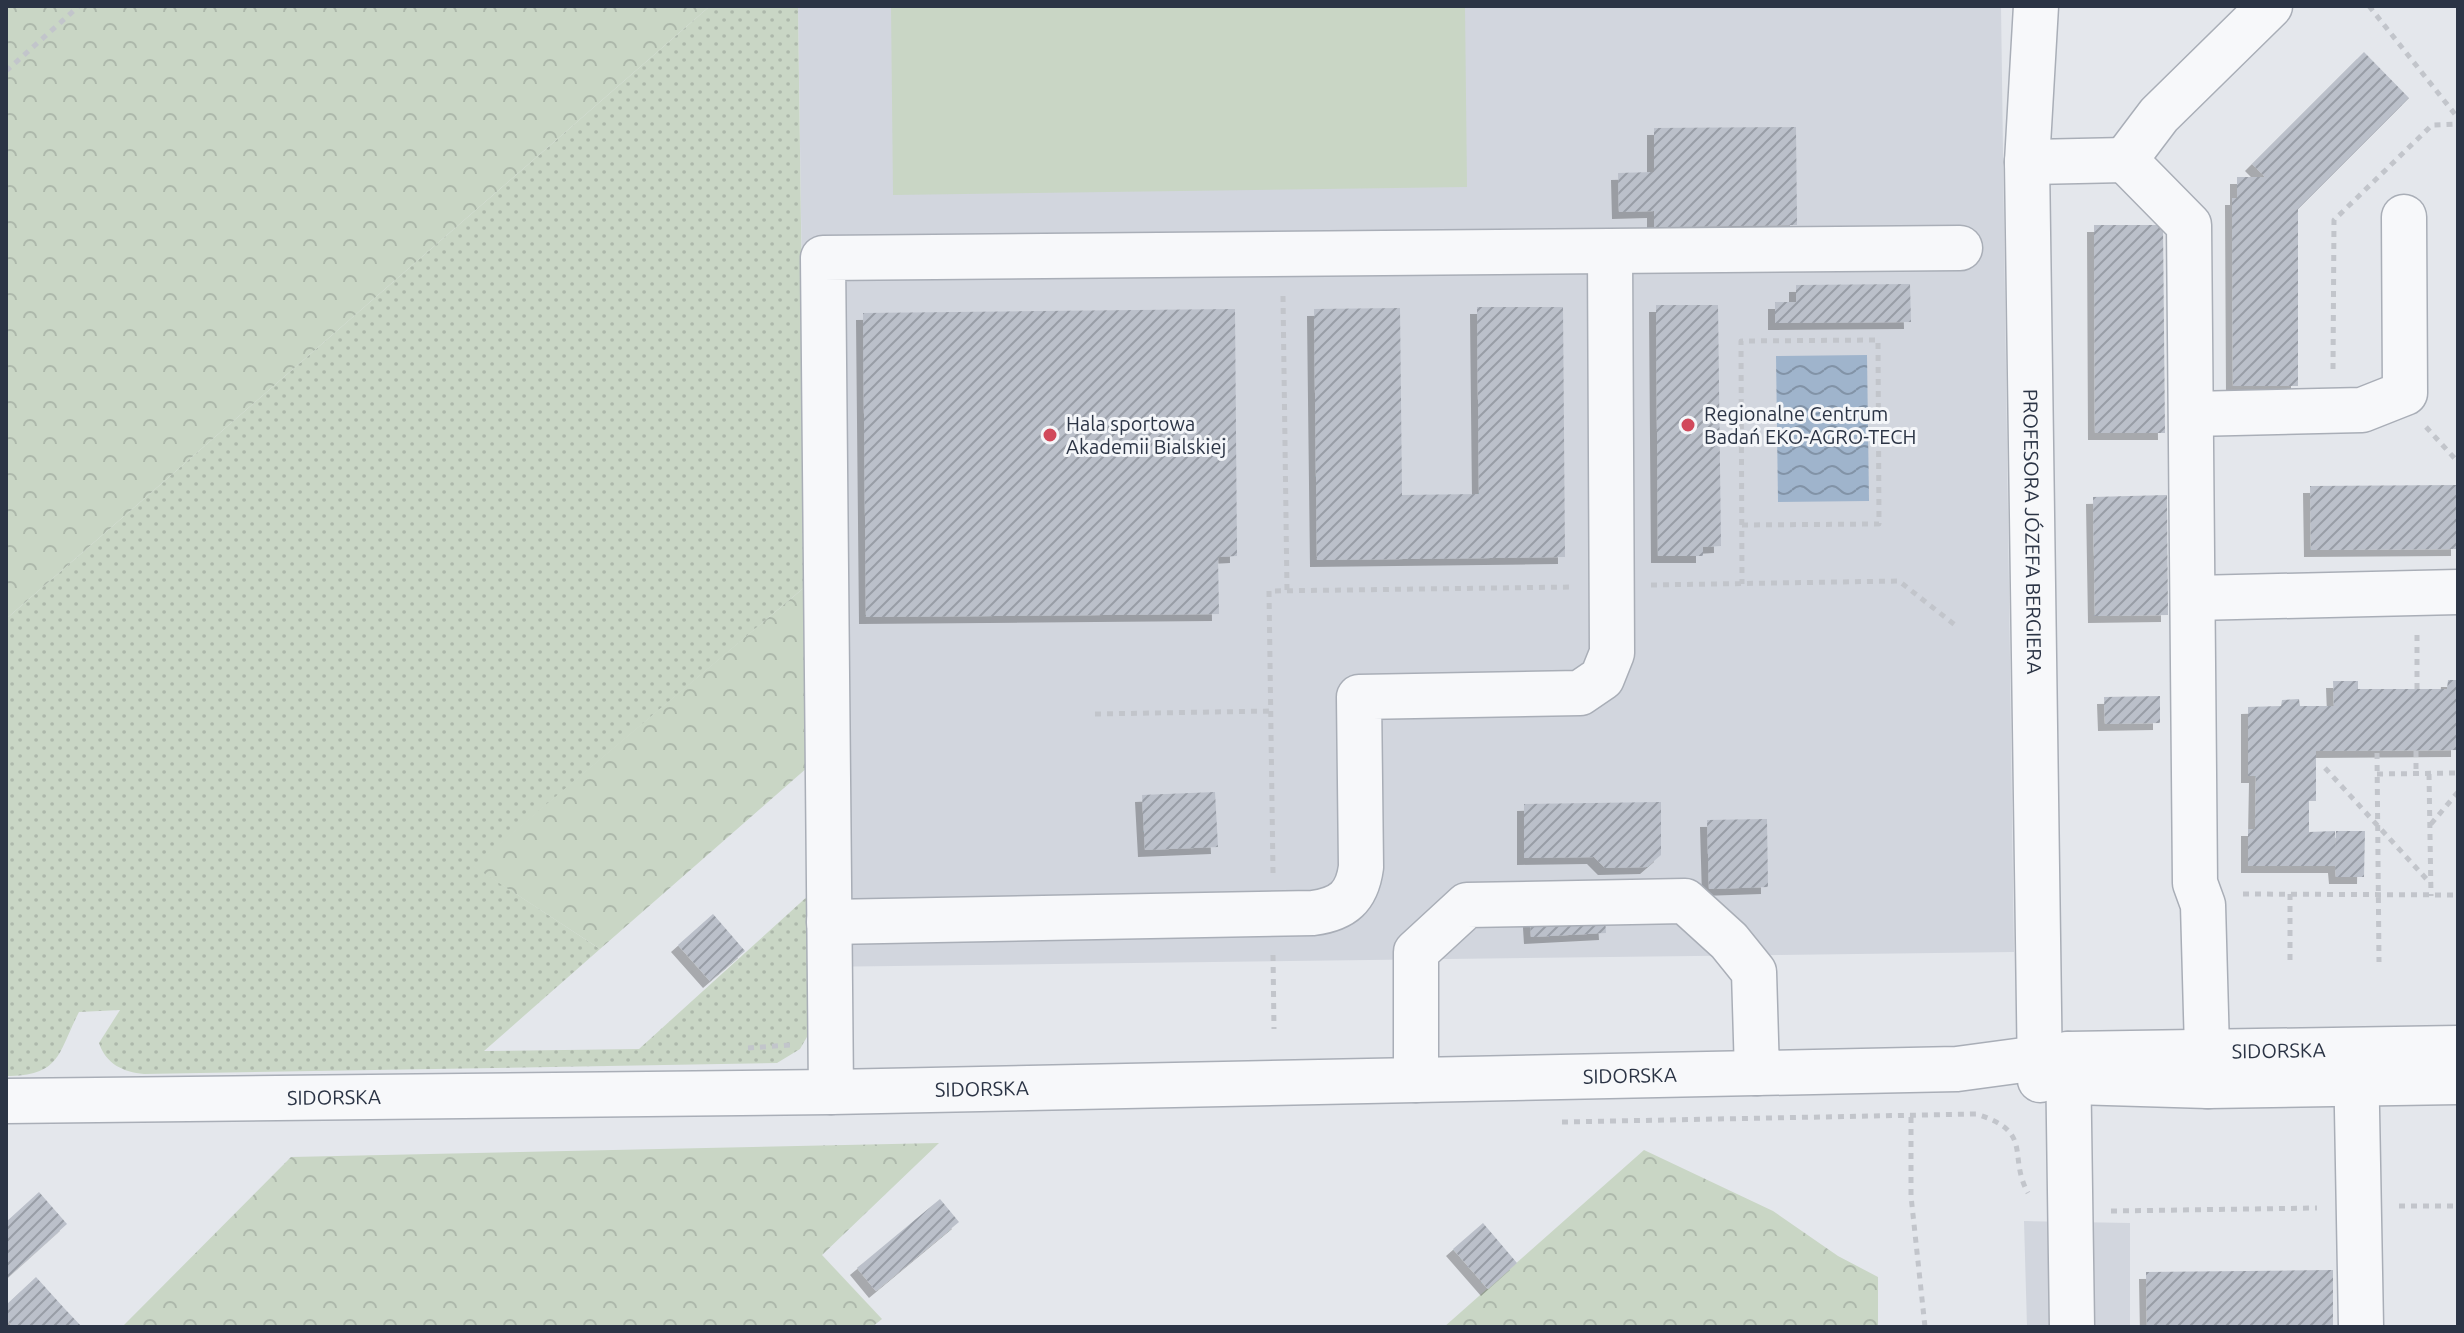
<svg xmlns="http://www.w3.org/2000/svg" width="2464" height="1333" viewBox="0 0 2464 1333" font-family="Ubuntu,sans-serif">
  <defs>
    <pattern id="grass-dots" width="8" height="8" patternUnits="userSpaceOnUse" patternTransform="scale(2)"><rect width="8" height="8" fill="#c9d6c5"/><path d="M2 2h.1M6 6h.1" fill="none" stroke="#adb8ab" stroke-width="1.8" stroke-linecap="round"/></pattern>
    <pattern id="forest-crowns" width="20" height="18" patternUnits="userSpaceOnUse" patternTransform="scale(2)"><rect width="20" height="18" fill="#c9d6c5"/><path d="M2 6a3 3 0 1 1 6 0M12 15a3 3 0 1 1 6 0" fill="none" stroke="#adb8ab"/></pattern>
    <pattern id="water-waves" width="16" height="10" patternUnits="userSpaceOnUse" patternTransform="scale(2)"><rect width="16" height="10" fill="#9fb4cc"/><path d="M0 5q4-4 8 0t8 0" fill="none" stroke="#8293a7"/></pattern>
    <pattern id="building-hatch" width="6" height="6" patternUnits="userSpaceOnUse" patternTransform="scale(2)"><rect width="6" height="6" fill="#bbc0ca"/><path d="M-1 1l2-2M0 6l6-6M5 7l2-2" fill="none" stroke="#989da6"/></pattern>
    <filter id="shadow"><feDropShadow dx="-7" dy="7" stdDeviation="0" flood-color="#0004"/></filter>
  </defs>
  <rect width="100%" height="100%" fill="#e4e7ec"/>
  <path fill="#d2d6de" d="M798,6H2001L2014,952L812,967Z
    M2024,1221L2130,1223V1327H2027Z"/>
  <path fill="url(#grass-dots)" d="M710,6H798L806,586L474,866L600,949L484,1051L639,1049L810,894L811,1030L800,1049L777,1063L144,1074C123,1072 106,1064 99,1043L120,1010L79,1012C58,1053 61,1076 6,1076V619Z"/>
  <path fill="url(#forest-crowns)" d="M6,6H710L6,619Z
    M806,586L808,767L600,949L473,866Z
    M939,1143L822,1255L882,1319L872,1327H122L291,1157Z
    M1644,1150L1773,1211L1838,1256L1878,1277V1327H1444Z"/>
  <path fill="#c9d6c5" d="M891,6H1465L1467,187L893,195Z"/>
  <path fill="url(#water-waves)" d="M1867,355L1869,501L1778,502L1776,356Z"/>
  <path fill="url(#building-hatch)" filter="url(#shadow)" d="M2364,52L2409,98L2298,209V386H2233L2232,198H2237V177H2265L2252,164Z
    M1796,127L1797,225L1654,227V211L1619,212L1618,173L1654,172V128Z
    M2094,225H2163L2165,433H2095Z
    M1910,284L1911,322L1775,323V302H1796V285Z
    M1656,305H1718L1721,546L1703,547V556H1658Z
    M1477,307H1563L1565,557L1317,560L1314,309L1400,308L1402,495L1479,494Z
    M1235,309L1237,556L1218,557L1219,614L866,617L863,313Z
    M2458,485V549L2311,550L2310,486Z
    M2167,495L2168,615L2095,616L2093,497Z
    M2448,680H2458V750L2316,751V801H2309V832L2335,831L2336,848V831H2365L2364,877H2336L2335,866H2248V829H2255L2256,776H2248V707L2281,706L2282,700L2299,699L2300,706H2334L2333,681H2358V689H2447Z
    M2160,696V723L2105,724L2104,697Z
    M1215,792L1218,847L1145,850L1142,795Z
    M1661,802V855L1647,867L1605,868L1594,857L1524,858V804Z
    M1767,819L1768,887L1709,889L1707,820Z
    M1604,902L1606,933L1531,937L1529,905Z
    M713,914L745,951L710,981L678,945Z
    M39,1192L67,1224L6,1279V1222Z
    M940,1199L959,1222L876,1291L857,1268Z
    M1483,1223L1517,1263L1488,1289L1453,1249Z
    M2333,1270V1327H2147L2146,1272Z
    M36,1277L64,1308L82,1327H13L6,1319V1305Z"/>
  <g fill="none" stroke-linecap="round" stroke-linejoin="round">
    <defs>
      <g id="minor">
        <path id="s1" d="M2036,6L2027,162L2040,1080"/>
        <path d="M2027,162L2125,160"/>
        <path d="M2192,414L2362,410L2405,393L2404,217"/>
        <path d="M2194,598L2458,592"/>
        <path d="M829,922L1313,913C1343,909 1357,897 1361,867L1359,697L1580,693L1602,678L1612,653L1610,253"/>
        <path d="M2068,1054L2072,1327"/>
        <path d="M2356,1056L2361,1327"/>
        <path d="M1416,1080V952L1467,905L1685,901L1729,941L1754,972L1757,1073"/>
        <path d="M2074,1082L2208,1086L2458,1082"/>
        <path d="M2208,1086L2203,905L2195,883L2189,225L2125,160L2159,115L2270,6"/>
        <path d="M831,1092L823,258L1960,248"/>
        <path id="s2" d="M6,1101L831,1092L1957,1069L2068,1054L2458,1048"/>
      </g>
    </defs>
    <use href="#minor" stroke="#a9aeb7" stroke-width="47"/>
    <path stroke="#c2c5cb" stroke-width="5" stroke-dasharray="6 6" stroke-linecap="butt" d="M2369,6L2458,118
      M6,71L79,6
      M1283,296L1287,591
      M2333,369L2334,220L2432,125L2458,124
      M2426,427L2458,462
      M1742,525L1879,524L1878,340L1741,341L1742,584
      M1651,585L1899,581L1955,625
      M2417,689V634
      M1095,714L1271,711
      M2416,751V773
      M2377,753L2379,962
      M2325,768L2431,884
      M2377,774L2458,773
      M2429,774L2431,896
      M2431,824L2458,792
      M1273,873L1269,591L1573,587
      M2243,894L2458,895
      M2290,894V963
      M1273,955L1274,1029
      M748,1048L790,1045
      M1911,1117V1196L1925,1327
      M1562,1122L1976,1114C2035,1132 2007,1155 2028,1193
      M2399,1206H2458
      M2111,1211L2317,1208"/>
    <use href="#minor" stroke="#f7f8fa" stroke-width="44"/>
  </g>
  <g fill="#d1495b" stroke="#f4f6f9" stroke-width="3">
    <circle cx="1688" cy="425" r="8"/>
    <circle cx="1050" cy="435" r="8"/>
  </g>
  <g text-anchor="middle" stroke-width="6" stroke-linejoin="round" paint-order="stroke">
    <g font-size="20" fill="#2b3445" stroke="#f4f6f9" text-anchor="start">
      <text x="1704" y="421">Regionalne Centrum<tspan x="1704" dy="23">Badań EKO-AGRO-TECH</tspan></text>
      <text x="1066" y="431">Hala sportowa<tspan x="1066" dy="23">Akademii Bialskiej</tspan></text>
    </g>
    <g font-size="20" fill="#2b3445" stroke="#f4f6f9">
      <text dy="7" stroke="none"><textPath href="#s1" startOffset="526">PROFESORA JÓZEFA BERGIERA</textPath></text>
      <text dy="7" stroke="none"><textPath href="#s2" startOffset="2274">SIDORSKA</textPath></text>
      <text dy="7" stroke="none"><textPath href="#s2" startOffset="1624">SIDORSKA</textPath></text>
      <text dy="7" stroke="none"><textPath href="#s2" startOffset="976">SIDORSKA</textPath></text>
      <text dy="7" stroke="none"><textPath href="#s2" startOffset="328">SIDORSKA</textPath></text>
    </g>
  </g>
  <rect width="2464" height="1333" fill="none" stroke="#2b3445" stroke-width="16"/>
</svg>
